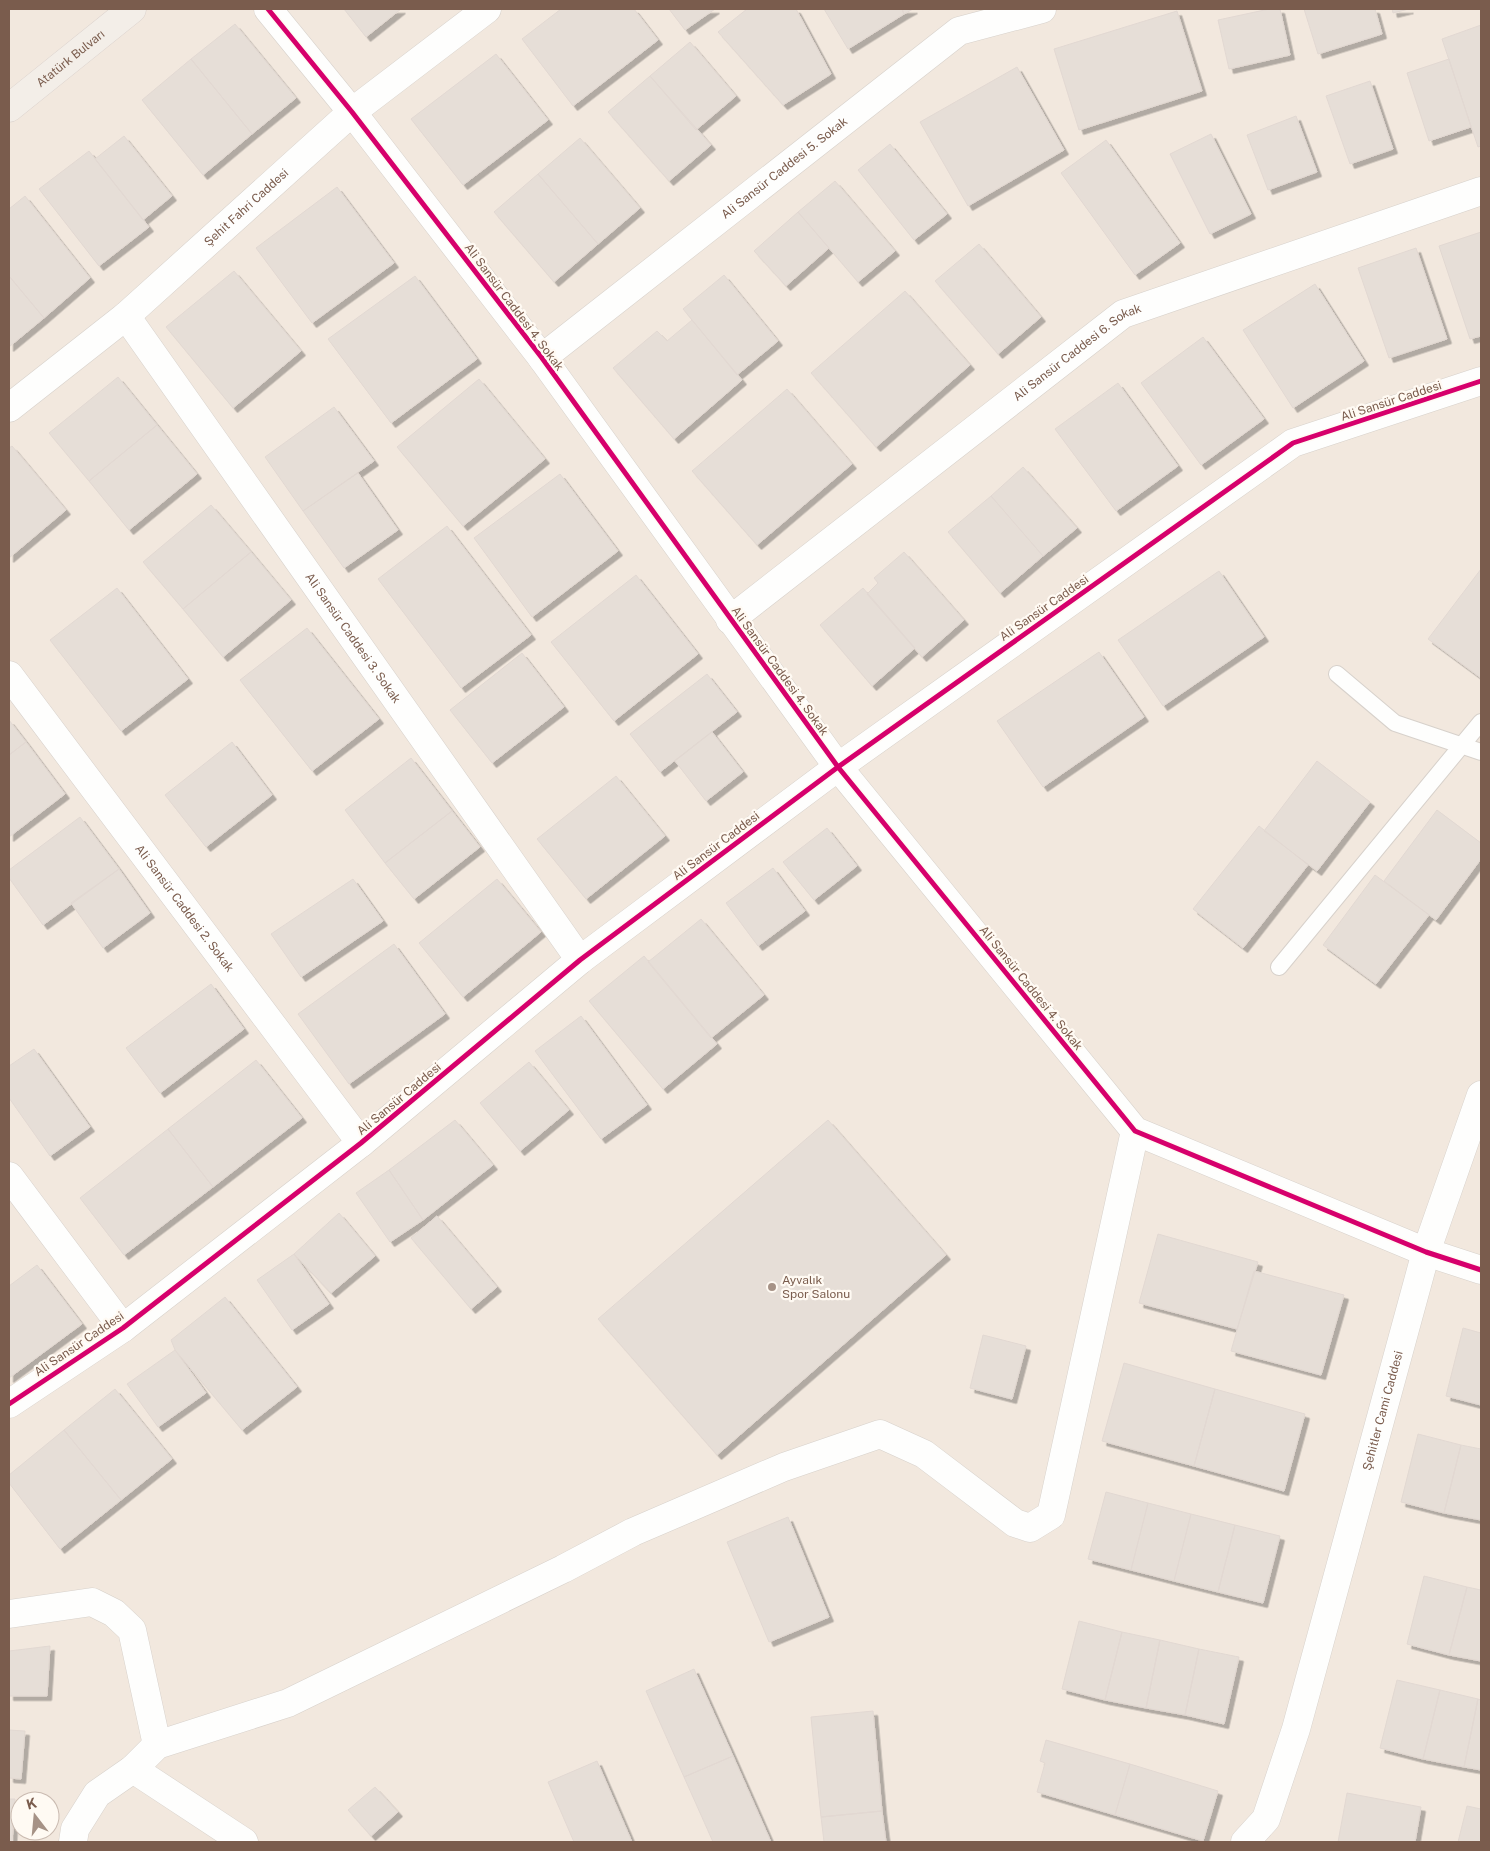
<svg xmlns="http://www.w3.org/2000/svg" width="1490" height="1851" viewBox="0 0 1490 1851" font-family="'Public Sans',sans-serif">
  <defs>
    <filter id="shadow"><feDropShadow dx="4.5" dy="4.5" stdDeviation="0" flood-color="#0004"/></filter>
  </defs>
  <rect width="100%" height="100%" fill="#f9f5f0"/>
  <path fill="#f2e8de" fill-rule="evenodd" d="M9,9H1481V1842H9ZM20,1801H50V1831H20Z"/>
  <path fill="#e6ded7" stroke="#e2d8d2" filter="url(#shadow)" d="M344,9H401L366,37Z
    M561,9H634L658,40L573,106L522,39Z
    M669,9H715L685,30Z
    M747,9H796L831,74L783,105L718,32Z
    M824,9H902L904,14L848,49Z
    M902,9H913L904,14Z
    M1269,9H1280L1290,55L1229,69L1218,20Z
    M1304,9H1375L1382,34L1318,54Z
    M1392,9H1409L1393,13Z
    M1177,11L1202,91L1079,130L1054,49Z
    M235,24L296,98L252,134L191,59Z
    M1481,25V146L1478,147L1442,39Z
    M690,42L736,96L696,130L650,76Z
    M496,54L548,120L463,185L411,119Z
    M191,59L252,134L203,175L142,100Z
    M1449,59L1471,127L1429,141L1407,73Z
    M1017,67L1064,150L968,206L920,122Z
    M650,76L711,145L669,181L608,112Z
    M1370,81L1393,149L1350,164L1326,96Z
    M1296,116L1317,172L1268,190L1247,135Z
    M1211,134L1251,214L1210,234L1170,154Z
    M124,136L172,196L143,220L95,159Z
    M580,138L640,208L598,244L538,174Z
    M1106,140L1180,243L1135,275L1061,173Z
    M890,144L947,214L914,240L858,170Z
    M89,151L149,227L99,266L39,189Z
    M538,174L598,244L554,282L494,212Z
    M835,181L895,251L858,282L798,212Z
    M337,187L394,263L312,323L256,248Z
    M25,196L90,278L44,318L9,276V209Z
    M798,212L829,248L786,286L754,251Z
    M1481,232V336L1470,339L1439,246Z
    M979,244L1041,317L998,354L935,281Z
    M1416,248L1447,339L1389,358L1358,268Z
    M234,271L301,351L233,408L166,327Z
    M724,275L778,341L737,375L683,309Z
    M9,276L44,318L9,347Z
    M415,276L477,359L391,423L328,339Z
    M1315,284L1364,361L1293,408L1243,330Z
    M905,291L970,365L876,447L811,373Z
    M692,320L742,380L674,439L613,368L657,331L667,341Z
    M1203,337L1264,419L1201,465L1141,383Z
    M118,377L157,425L89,481L49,433Z
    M479,379L545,459L463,526L397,447Z
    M1118,383L1178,466L1116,511L1055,429Z
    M787,389L852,464L757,545L692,471Z
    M334,407L374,461L303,511L265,457Z
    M157,425L197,474L129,530L89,481Z
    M12,446L66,510L9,558V448Z
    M1023,467L1077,528L1043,556L991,496Z
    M358,473L398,530L344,568L303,511Z
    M560,474L618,551L532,617L474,538Z
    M991,496L1043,556L1000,593L948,532Z
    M211,505L251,552L183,609L143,562Z
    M447,526L531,635L461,688L378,579Z
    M251,552L291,600L223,657L183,609Z
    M904,552L964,620L922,657L867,594L878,583L874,578Z
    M1481,569V678L1428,639Z
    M1219,571L1264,637L1163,706L1118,640Z
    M636,575L698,654L614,721L551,642Z
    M117,588L188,679L121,731L50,640Z
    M863,588L915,648L872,686L820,625Z
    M307,628L379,719L312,771L240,680Z
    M1099,652L1144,717L1043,787L997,721Z
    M522,653L564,707L492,763L450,710Z
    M707,674L737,712L660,772L630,734Z
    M9,720L26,742L9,755Z
    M712,732L743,772L706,801L675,761Z
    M26,742L65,794L9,837V755Z
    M232,742L272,795L206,847L165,795Z
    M411,758L452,811L385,863L345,810Z
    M1317,761L1370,802L1317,871L1264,831Z
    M616,776L665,836L586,899L537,839Z
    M1437,810L1481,843V859L1436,920L1384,881Z
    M452,811L480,847L414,899L385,863Z
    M80,817L119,869L43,925L9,878V870Z
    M1259,826L1308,865L1243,948L1193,909Z
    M827,828L857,866L814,900L783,862Z
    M773,868L805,911L758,946L726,903Z
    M119,869L150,913L103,948L71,903Z
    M1375,875L1429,915L1376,984L1323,945Z
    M353,879L383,921L301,977L271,934Z
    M497,879L541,932L463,997L419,943Z
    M701,919L764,995L711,1038L648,962Z
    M394,944L445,1014L349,1084L298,1014Z
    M644,956L717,1044L663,1089L589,1001Z
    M211,984L244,1029L160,1093L126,1048Z
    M581,1016L647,1105L601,1139L535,1051Z
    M34,1049L90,1127L50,1156L9,1098V1066Z
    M256,1060L302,1118L213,1187L168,1129Z
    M529,1062L569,1110L520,1151L480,1103Z
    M455,1120L493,1165L423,1220L389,1170Z
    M828,1120L946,1255L717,1455L598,1319Z
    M168,1129L213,1187L124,1255L80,1198Z
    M389,1170L423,1220L390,1242L356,1193Z
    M339,1213L375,1256L331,1293L294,1254Z
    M437,1216L497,1287L471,1309L411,1238Z
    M1158,1234L1258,1262L1237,1329L1139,1303Z
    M294,1254L329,1304L292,1330L257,1280Z
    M37,1265L82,1324L9,1378V1286Z
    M1254,1271L1344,1295L1321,1375L1231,1351Z
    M225,1297L297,1387L242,1430L175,1350L171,1340Z
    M1463,1328L1481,1333V1405L1446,1396Z
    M983,1335L1026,1346L1012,1399L970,1388Z
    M175,1350L206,1393L158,1427L127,1384Z
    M1124,1363L1215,1389L1194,1466L1102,1441Z
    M115,1389L172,1459L121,1500L64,1430Z
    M1215,1389L1305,1414L1284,1491L1194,1466Z
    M64,1430L121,1500L60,1549L9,1483V1475Z
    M1418,1434L1461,1445L1444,1513L1401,1502Z
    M1461,1445L1481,1449V1520L1444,1513Z
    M1106,1492L1148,1503L1131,1570L1088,1559Z
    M1148,1503L1191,1514L1174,1581L1131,1570Z
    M1191,1514L1235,1525L1218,1592L1174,1581Z
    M788,1517L829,1617L769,1642L727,1542Z
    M1235,1525L1280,1536L1263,1603L1218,1592Z
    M1424,1576L1467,1587L1449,1655L1407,1644Z
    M1467,1587L1481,1590V1661L1449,1655Z
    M1079,1621L1122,1632L1105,1700L1062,1689Z
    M1122,1632L1160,1640L1146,1708L1105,1700Z
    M1160,1640L1199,1649L1185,1715L1146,1708Z
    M50,1646L47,1696H9V1651Z
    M1199,1649L1239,1657L1224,1724L1185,1715Z
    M694,1669L733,1756L684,1777L646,1691Z
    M1397,1680L1440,1690L1423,1759L1380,1748Z
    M1440,1690L1478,1699L1464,1767L1423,1759Z
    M1478,1699L1481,1700V1770L1464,1767Z
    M873,1711L882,1811L821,1817L811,1717Z
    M9,1730L25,1731L21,1779L9,1778Z
    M1046,1740L1130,1764L1115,1815L1037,1792L1045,1763L1040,1761Z
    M733,1756L771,1842H713L684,1777Z
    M597,1761L632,1842H574L548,1782Z
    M1130,1764L1218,1791L1203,1841L1115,1815Z
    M375,1787L398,1812L371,1836L348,1810Z
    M1347,1793L1421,1807L1415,1842H1338Z
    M9,1799H15L12,1842H9Z
    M1467,1806L1481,1809V1842H1458Z
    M882,1811L886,1842H824L821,1817Z"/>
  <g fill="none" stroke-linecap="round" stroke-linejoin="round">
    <defs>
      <path id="service" d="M1337,674L1395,723L1481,752
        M1279,967L1481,722"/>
      <g id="minor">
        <path d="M268,9L352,112L542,358L838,767L1135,1131L1426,1252L1481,1270"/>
        <path id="s1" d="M126,316L580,960"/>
        <path id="s2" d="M542,358L959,31L1042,9"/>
        <path id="s3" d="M9,408L126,316L352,112L487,9"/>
        <path id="s4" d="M730,620L1123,314L1481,191"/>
        <path id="s5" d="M9,675L361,1143"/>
        <path d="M9,1176L123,1328"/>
        <path d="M9,1614L92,1602L114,1613L132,1630L157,1745"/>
        <path d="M133,1769L244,1842"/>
        <path d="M73,1842L75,1829L97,1794L133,1769L157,1745L288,1703L563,1569L633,1532L784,1467L880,1434L924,1454L1015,1523L1030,1528L1051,1515L1135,1131"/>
      </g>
      <g id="tertiary">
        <path d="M9,1404L123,1328L361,1143L580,960L838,767L1293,443L1481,381"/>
        <path id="s6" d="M1245,1842L1266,1819L1296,1729L1426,1252L1481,1095"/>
      </g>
      <g id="primary">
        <path id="s7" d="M9,108L132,9"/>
      </g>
    </defs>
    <use href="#service" stroke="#d7d1cb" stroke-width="18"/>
    <use href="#minor" stroke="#d7d1cb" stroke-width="29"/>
    <use href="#tertiary" stroke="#d7d1cb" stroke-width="29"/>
    <use href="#primary" stroke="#dad1cc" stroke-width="29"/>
    <use href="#service" stroke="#fefefd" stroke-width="16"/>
    <use href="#minor" stroke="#fefefd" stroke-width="28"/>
    <use href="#tertiary" stroke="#fefefd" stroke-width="28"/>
    <use href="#primary" stroke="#f3eee8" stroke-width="28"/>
    <defs>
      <path id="cycleway" d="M268,9L352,112L542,358L838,767L1135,1131L1426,1252L1481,1270
        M9,1404L123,1328L361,1143L580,960L838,767L1293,443L1481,381"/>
    </defs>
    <use href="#cycleway" stroke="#fffaf3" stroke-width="8"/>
    <use href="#cycleway" stroke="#d6006c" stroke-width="5"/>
  </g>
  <circle fill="#a69286" stroke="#fffaf3" stroke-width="2" cx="772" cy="1287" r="5"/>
  <g text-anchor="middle" stroke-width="4.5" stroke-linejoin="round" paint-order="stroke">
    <g font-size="12" fill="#7a5c4d" stroke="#fffaf3">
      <text dy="4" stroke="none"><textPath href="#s7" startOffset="79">Atatürk Bulvarı</textPath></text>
      <text dy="4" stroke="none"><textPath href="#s2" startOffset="308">Ali Sansür Caddesi 5. Sokak</textPath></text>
      <text dy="4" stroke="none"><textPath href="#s3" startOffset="311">Şehit Fahri Caddesi</textPath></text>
      <text transform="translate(514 307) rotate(53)" y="4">Ali Sansür Caddesi 4. Sokak</text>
      <text dy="4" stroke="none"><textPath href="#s4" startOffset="439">Ali Sansür Caddesi 6. Sokak</textPath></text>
      <text transform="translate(1391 401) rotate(-18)" y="4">Ali Sansür Caddesi</text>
      <text transform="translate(1044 608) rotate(-35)" y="4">Ali Sansür Caddesi</text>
      <text dy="4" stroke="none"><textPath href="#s1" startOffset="394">Ali Sansür Caddesi 3. Sokak</textPath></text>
      <text transform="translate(780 671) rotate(54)" y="4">Ali Sansür Caddesi 4. Sokak</text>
      <text transform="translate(716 846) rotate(-37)" y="4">Ali Sansür Caddesi</text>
      <text dy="4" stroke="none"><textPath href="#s5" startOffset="292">Ali Sansür Caddesi 2. Sokak</textPath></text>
      <text transform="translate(1031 988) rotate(51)" y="4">Ali Sansür Caddesi 4. Sokak</text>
      <text transform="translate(399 1099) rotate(-40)" y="4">Ali Sansür Caddesi</text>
      <text transform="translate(79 1344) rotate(-34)" y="4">Ali Sansür Caddesi</text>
      <text dy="4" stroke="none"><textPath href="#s6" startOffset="456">Şehitler Cami Caddesi</textPath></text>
    </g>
    <g font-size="12" fill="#7a5c4d" stroke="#fffaf3" text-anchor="start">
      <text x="782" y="1284">Ayvalık<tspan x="782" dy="14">Spor Salonu</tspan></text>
    </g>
  </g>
  <rect width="1490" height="1851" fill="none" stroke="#7a5c4d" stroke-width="20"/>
  <g transform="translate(35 1816) rotate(344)"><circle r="24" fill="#fffaf3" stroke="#cabbb1"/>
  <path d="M0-4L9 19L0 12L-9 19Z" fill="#a69286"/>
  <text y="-8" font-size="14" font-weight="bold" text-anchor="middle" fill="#7a5c4d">K</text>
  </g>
</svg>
